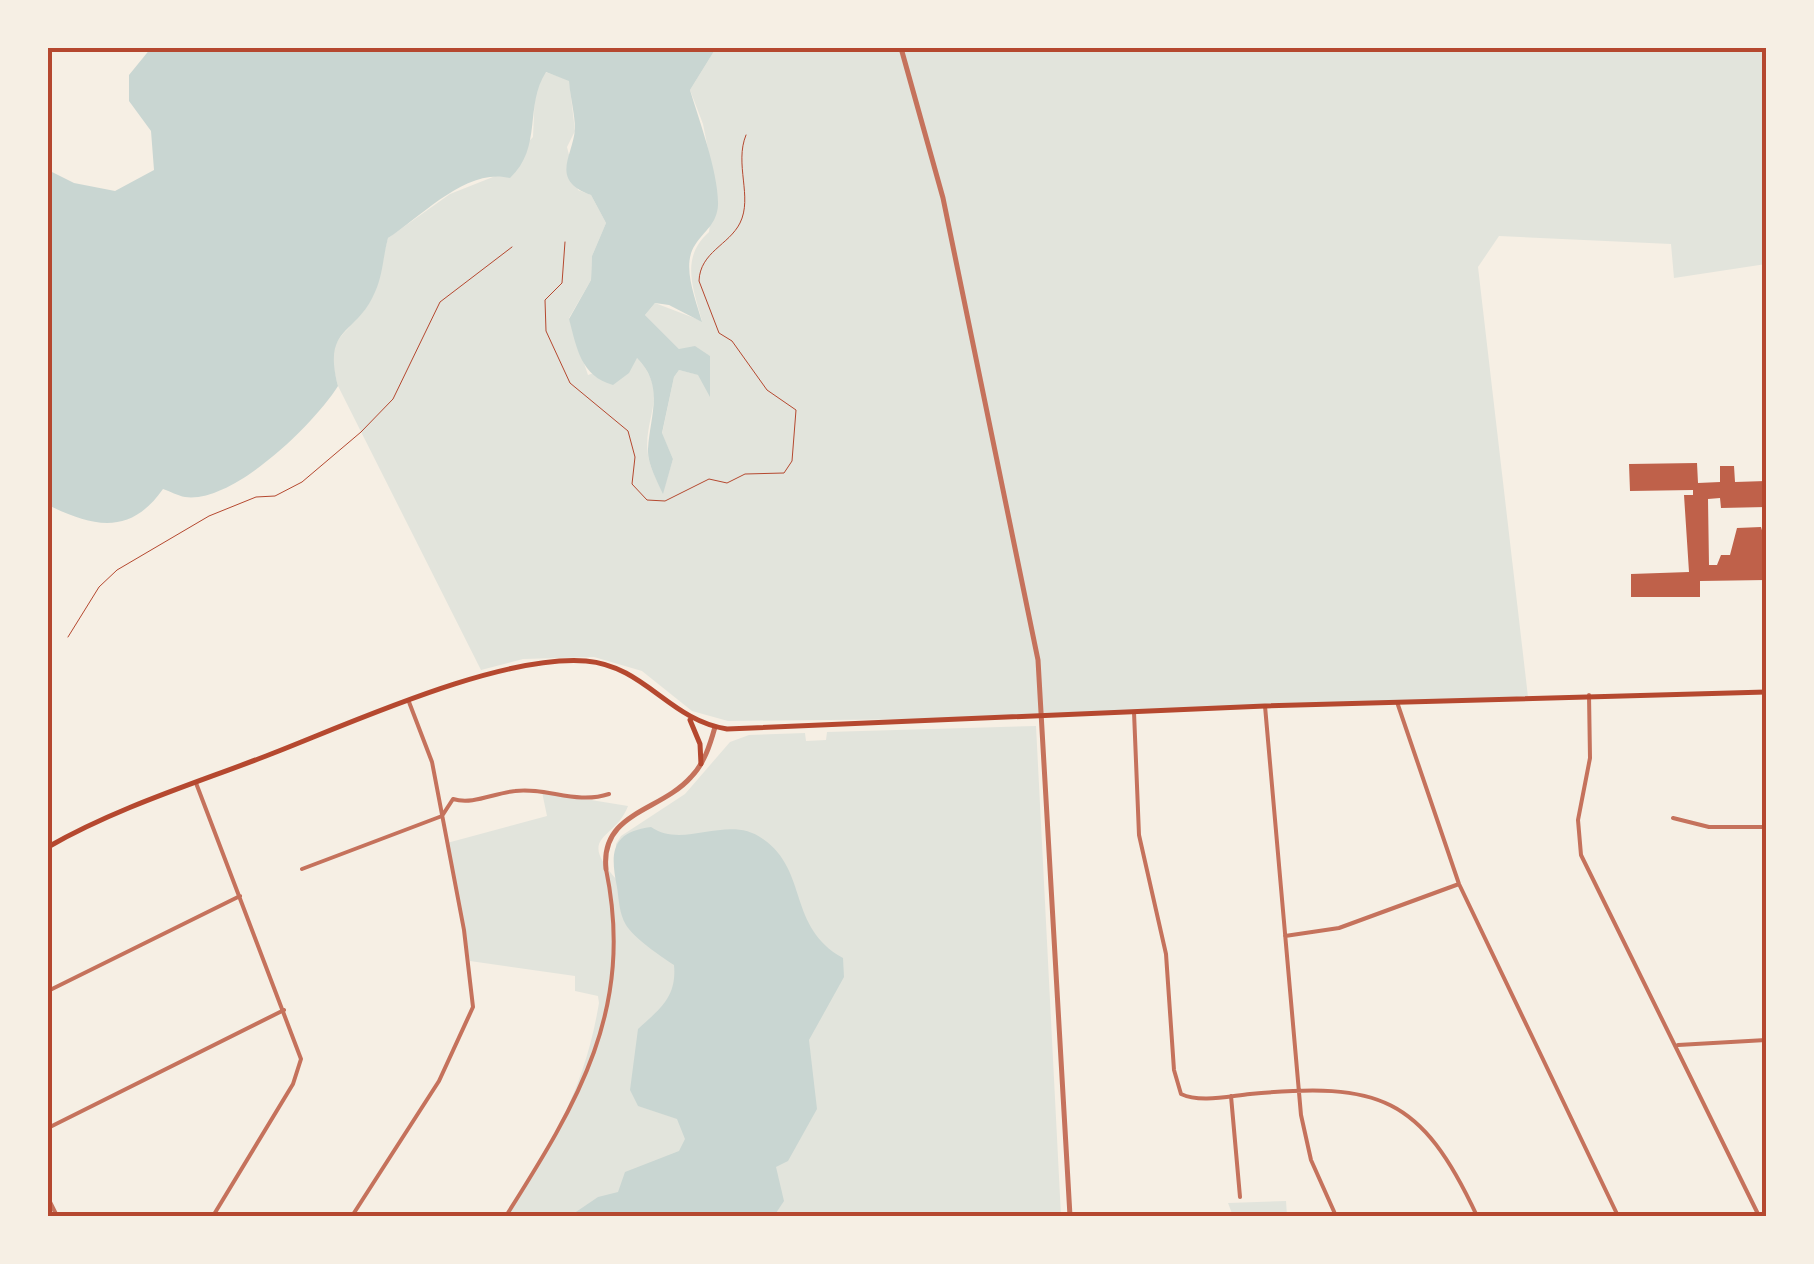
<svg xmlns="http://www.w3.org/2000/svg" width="1814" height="1264" viewBox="0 0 1814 1264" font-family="'Exo 2',sans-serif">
  <rect width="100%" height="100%" fill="#f6efe4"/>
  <path fill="#e2e4dc" d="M716,48H1766V264L1674,278L1671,244L1499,236L1478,267L1528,697L918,719L728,721L692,711L642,671L594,657L523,659L481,670L338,386C326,341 336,344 363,312C380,291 381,262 388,238L450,194L498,175L533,137L535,90L545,72L569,80L575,131L567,147L578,190L591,195L606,223L592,256L591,280L569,318L588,375L637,358C671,394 642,418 648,455C650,468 657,481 663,492L673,459L662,434L674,377L679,370L699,375L710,395V356L679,349L645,315L655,303L702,321C693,287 680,258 709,232L715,184L703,124L690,90Z
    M1036,726L1061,1216H505C552,1141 584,1092 599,1003L598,996L575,991V976L470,961L447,843L547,816L542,792L628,806C615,841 576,834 616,879V844L621,836L685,794L730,742L749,735L805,733L806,741L826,740L827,732Z
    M1286,1201L1287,1216H1233L1228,1203Z"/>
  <path fill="#c9d6d2" d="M151,48H716L690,90C699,120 719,174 718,205C717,224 704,231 695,245C681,266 696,300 702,322L669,305L655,303L645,315L679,349L695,346L710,356V397L698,375L679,370L674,377L662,433L673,459L663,494C657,481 647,463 648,449C650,415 665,386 637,358L629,373L613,385C581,376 577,349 569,319L591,280L592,256L606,223L591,195C549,180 573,156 575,129C575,114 570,96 569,81L546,72C524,106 543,147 510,178C467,167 422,216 388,238C383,256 383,275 375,292C356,337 322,325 338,386C315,423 233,504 185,497C178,496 170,491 163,489C130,536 93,527 48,505V170L74,183L115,191L154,170L151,131L129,101V75Z
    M651,827C684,850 728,813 763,839C809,871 787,927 843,958L844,977L809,1040L817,1109L788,1161L776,1167L784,1201L774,1216H570L598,1197L618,1192L625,1172L679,1151L685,1139L677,1119L638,1106L630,1090L638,1029C660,1009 677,997 674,965C660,956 634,938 626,925C619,913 619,900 617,887C610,853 611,832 651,827Z"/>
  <path fill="#bf614a" d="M1697,463L1698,483L1720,482V466H1734L1735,482L1766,481V507L1721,508L1720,498L1708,499L1709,565H1717L1721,555H1730L1737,528L1761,527L1766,544V580L1700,581V597H1631V574L1689,572L1684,495H1693V490L1630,491L1629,464Z"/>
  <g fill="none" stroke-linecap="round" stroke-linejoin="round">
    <path stroke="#b5482f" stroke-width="1" d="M565,242L562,283L545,300L546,331L570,383L628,431L635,457L632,484L647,500L665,501L709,479L727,483L745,474L784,473L792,461L796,410L767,390L732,341L719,333L699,281C700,252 729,245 740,223C753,197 734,164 746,135
      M68,637L99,587L117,570L209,516L256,497L275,496L302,482L361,432L393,399L440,302L512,247"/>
    <path stroke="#c5725c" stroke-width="4" d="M1589,695L1590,758L1578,820L1581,855L1759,1216
      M1397,702L1459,884L1618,1216
      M1265,706L1301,1115L1311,1160L1336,1216
      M1134,712L1139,835L1166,954L1174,1070L1181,1094C1200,1103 1229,1096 1250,1094C1379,1082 1421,1096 1477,1216
      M196,783L301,1059L293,1084L213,1216
      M1673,818L1709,827H1766
      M302,869L442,816L453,799C473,805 494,793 515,791C547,787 576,805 609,794
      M1285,936L1339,928L1459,884
      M48,991L240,896
      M1678,1045L1766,1040
      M1231,1096L1240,1197
      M48,1128L284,1010
      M48,1198L57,1216
      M352,1216L439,1081L473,1007L464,930L432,762L409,702
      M506,1216C578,1102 635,1009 606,869"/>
    <path stroke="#c5725c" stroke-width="5" d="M901,48L943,198L1038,660L1070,1216
      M606,869C600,812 660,812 691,777C704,764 710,745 715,727"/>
    <path stroke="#b5482f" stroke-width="5" d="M690,720L700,744L701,764
      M48,847C116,808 193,784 266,756C349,724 500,654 586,661C645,666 669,720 727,729L1265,706L1766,692"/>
  </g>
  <rect width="1814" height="1264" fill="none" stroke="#f6efe4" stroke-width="100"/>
  <rect x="50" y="50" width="1714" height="1164" fill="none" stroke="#b5482f" stroke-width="4"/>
</svg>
